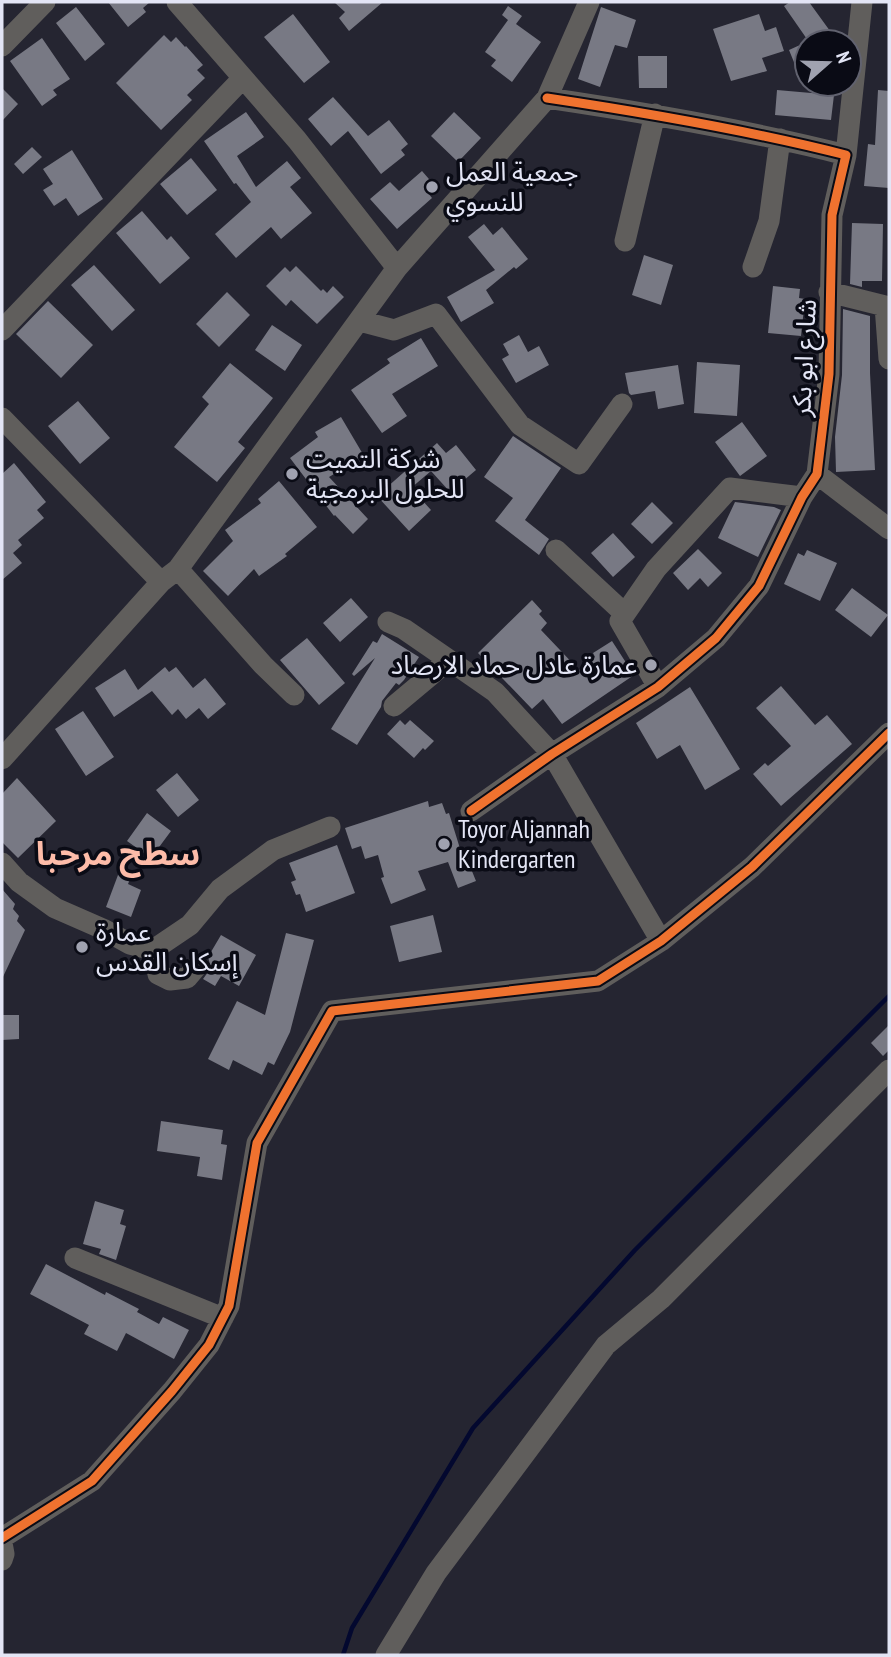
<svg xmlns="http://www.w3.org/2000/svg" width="891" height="1657" viewBox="0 0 891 1657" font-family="'PT Sans Narrow','Noto Sans Arabic',sans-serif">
  <rect width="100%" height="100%" fill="#252531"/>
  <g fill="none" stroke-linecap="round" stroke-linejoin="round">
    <path stroke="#03082f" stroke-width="4.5" d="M343,1655L352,1628L473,1428L635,1250L889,996"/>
  </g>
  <path fill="#787984" d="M108,2H150L143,8L146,12L128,27Z
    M334,2H383L349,31L339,18L345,12Z
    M790,2H809L838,42H809L784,6Z
    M508,6L522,16L516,24L541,42L512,82L491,66L496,60L485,52L508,20L502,15Z
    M76,7L105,44L85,61L56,23Z
    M601,7L636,20L627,48L615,45L600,87L578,79Z
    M293,14L330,62L304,83L264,37Z
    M759,14L765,31L776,27L784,51L762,58L767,71L731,81L713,29Z
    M164,35L171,42L176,37L185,47L186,46L203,65L197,70L205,78L187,95L192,100L161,130L116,83Z
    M42,38L70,79L53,90L57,95L42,106L10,61Z
    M800,45L807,62V68L798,72L789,50Z
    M638,56H667V88H639Z
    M2,88L18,104L2,121Z
    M777,90L834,95L831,120L775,115Z
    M878,90L889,91V188L864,186L868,144L875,145Z
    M333,97L368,136L389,120L408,144L401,150L405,155L381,174L348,131L331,146L308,119Z
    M246,112L264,137L237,156L256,187L287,161L301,178L290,187L312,213L281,239L271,227L236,258L215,234L251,202L236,183L234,184L204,141Z
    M454,112L481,138L458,162L431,136Z
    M32,147L42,157L23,174L14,164Z
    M72,150L103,199L78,216L66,198L54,206L43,190L53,184L43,169Z
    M191,158L217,190L187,215L160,184Z
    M422,171L435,186L428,193L432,198L397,229L370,199L390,182L399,191Z
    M142,211L167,240L171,236L190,258L160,284L116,233Z
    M852,223L883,224L882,281H862V287L850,284Z
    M484,224L493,235L502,227L528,259L516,269L514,267L486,290L494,303L461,322L447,297L495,270L468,237Z
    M644,255L673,265L661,305L632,295Z
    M94,265L135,310L112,331L71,285Z
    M296,266L321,291L323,289L327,293L333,286L344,297L317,324L291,300L286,306L266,286L285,267L290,272Z
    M773,286L800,289L799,298L805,299L801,336L768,333Z
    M227,292L250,315L219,347L196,324Z
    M48,301L93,345L61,378L16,334Z
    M843,309L870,316V373L875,470L836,472L835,437L842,375Z
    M272,325L302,345L285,371L255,350Z
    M519,335L528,352L539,346L549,365L516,383L502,359L509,355L503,344Z
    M421,338L438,366L392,394L407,416L382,433L351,390L390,363L387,359Z
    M697,362L740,365L737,416L694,413Z
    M230,363L273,398L238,442L245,448L217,482L174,447L209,404L202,397Z
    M678,365L684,404L658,409L655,391L631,395L629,393L625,373Z
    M78,401L110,438L80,464L48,426Z
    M341,417L364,456L329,477L368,519L353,534L335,515L334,516L290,458L318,437L315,432Z
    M742,422L767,456L740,476L715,442Z
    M513,436L561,468L525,520L549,539L539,555L495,521L513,498L484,477Z
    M437,443L446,453L456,445L476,470L450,492L431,471L411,488L431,510L409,531L377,496Z
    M14,463L46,502L37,510L44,518L18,540L22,545L13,553L22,563L2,580V474Z
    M279,481L317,527L285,554L287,556L259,576L254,569L228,596L203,571L233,541L225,530L261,503L258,499Z
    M652,502L673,523L652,544L631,524Z
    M735,502L774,507L781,510L758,557L718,538Z
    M613,533L635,557L613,577L591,553Z
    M698,549L722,573L708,587L700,578L688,590L673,573Z
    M807,550L837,563L820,601L784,584L798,553L804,556Z
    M852,588L888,615L871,637L835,610Z
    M351,598L368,617L340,642L323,623Z
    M532,600L542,611L539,614L547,623L541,630L579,670L595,657L593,653L612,641L634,675L562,724L543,699L532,709L478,653Z
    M382,634L419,657L404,680L399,685L396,683L382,701L381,707L357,745L331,729L375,658L354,676L352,674L373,641L377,643Z
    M307,638L345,683L319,705L280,660Z
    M165,667L169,672L176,667L193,688L205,678L226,704L208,719L199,708L186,719L178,709L172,715L152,691L114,717L95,688L125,669L138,690Z
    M781,686L815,725L827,715L852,744L781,806L753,774L765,763L768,766L791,746L756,708Z
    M690,687L740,769L705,790L680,745L657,759L636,723Z
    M83,711L114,757L86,776L55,729Z
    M400,720L405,725L410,720L434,741L425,750L423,748L414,758L387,734Z
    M177,773L199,800L178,817L156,790Z
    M17,778L56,821L18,858L2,842V794Z
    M428,801L429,807L442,803L446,814L449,813L462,855L465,854L476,881L458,888L448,862L418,871L426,890L391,904L381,878L384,877L378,855L365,859L361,846L352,849L345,828Z
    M147,813L171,831L151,858L127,841Z
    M337,845L355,893L306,912L300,894L296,895L291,882L296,880L289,863Z
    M121,867L133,872L128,884L141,890L131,917L106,907Z
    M2,889L15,904L13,909L19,916L17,921L25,930L2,979Z
    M433,915L442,952L399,962L390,926Z
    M286,933L314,940L290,1032L274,1065L268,1062L262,1075L233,1060L229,1070L208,1059L237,1001L265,1015Z
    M221,935L256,955L239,986L221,976L215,986L203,979L211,968L208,957Z
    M2,1015H19V1039L2,1040Z
    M889,1025V1050L883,1056L871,1043Z
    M161,1121L223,1130L221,1144L227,1145L222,1180L197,1176L200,1157L157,1151Z
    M95,1201L124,1210L120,1224L126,1226L116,1260L99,1254L101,1249L83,1244Z
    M46,1264L105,1295L106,1292L139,1309L137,1312L159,1324L163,1317L189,1330L174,1359L126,1333L117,1351L84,1334L89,1325L30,1294Z"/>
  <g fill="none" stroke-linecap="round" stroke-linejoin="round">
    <path stroke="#605e5c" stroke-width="21" d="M177,2L297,140L397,268
      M2,46L45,2
      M846,155L862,2
      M625,241L655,114
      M753,267L769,221L780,139
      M829,292L885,306L889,359
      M360,321L394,330L436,314L520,425L579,464L622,404
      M2,330L243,78
      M2,418L161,582
      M817,474L889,529
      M556,550L625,614
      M178,569L263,665L294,695
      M388,622L404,629L449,660
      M658,687L620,621L656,569L730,488L802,497
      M394,706L449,660L495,692L552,754L661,941
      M2,759L161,582L178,569L397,268L547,98L589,2
      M471,811L552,754L658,687L716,638L759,586L802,497L817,474L829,374L832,215L846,155C748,130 648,113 547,98
      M2,863L19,882L55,908L103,929L130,944L153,950L190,925L220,889L273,850L330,827
      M153,950L158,974L170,980L187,978L198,965
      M75,1258L223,1318
      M2,1538L92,1481L172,1391L209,1345L229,1306L257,1143L332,1011L598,981L661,941L752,867L889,733
      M2,1543L4,1554L2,1560
      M386,1655L436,1573L606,1345L661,1299L889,1070"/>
    <defs>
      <path id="cycleway" d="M471,811L552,754L658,687L716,638L759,586L802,497L817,474L829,374L832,215L846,155C748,130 648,113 547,98
        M2,1538L92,1481L172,1391L209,1345L229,1306L257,1143L332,1011L598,981L661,941L752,867L889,733"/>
    </defs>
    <use href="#cycleway" stroke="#0a0b15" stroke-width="13"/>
    <use href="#cycleway" stroke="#ef722f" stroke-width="9"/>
  </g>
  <g fill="#a0a2b0" stroke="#0a0b15" stroke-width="2.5">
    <circle cx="432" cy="187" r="7"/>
    <circle cx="292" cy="474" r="7"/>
    <circle cx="651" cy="665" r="7"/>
    <circle cx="444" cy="844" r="7"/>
    <circle cx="82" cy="947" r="7"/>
  </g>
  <g text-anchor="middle" stroke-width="7" stroke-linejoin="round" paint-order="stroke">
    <g font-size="26" fill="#e3e5f5" stroke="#0a0b15" text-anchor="start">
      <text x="446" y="181">جمعية العمل<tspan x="446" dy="30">للنسوي</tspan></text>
      <text x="306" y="468">شركة التميت<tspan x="306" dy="30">للحلول البرمجية</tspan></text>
      <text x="637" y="674" text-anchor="end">عمارة عادل حماد الارصاد</text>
      <text x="458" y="838">Toyor Aljannah<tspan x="458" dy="30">Kindergarten</tspan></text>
      <text x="96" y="941">عمارة<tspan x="96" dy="30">إسكان القدس</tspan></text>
    </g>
    <g font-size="26" fill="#e3e5f5" stroke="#0a0b15">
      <text transform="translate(804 358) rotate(-87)" y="9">شارع ابو بكر</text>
    </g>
    <g font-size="33" font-weight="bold" fill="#fdbca9" stroke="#0a0b15">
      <text x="118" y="865">سطح مرحبا</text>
    </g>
  </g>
  <rect width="891" height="1657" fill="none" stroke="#e3e5f5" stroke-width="7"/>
  <g transform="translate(828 63) rotate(70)"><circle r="33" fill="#0a0b15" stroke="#61626f" stroke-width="2"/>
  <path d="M0-5L12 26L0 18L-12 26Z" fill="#a0a2b0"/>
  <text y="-10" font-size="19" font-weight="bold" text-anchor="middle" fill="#e3e5f5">N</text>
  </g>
</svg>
